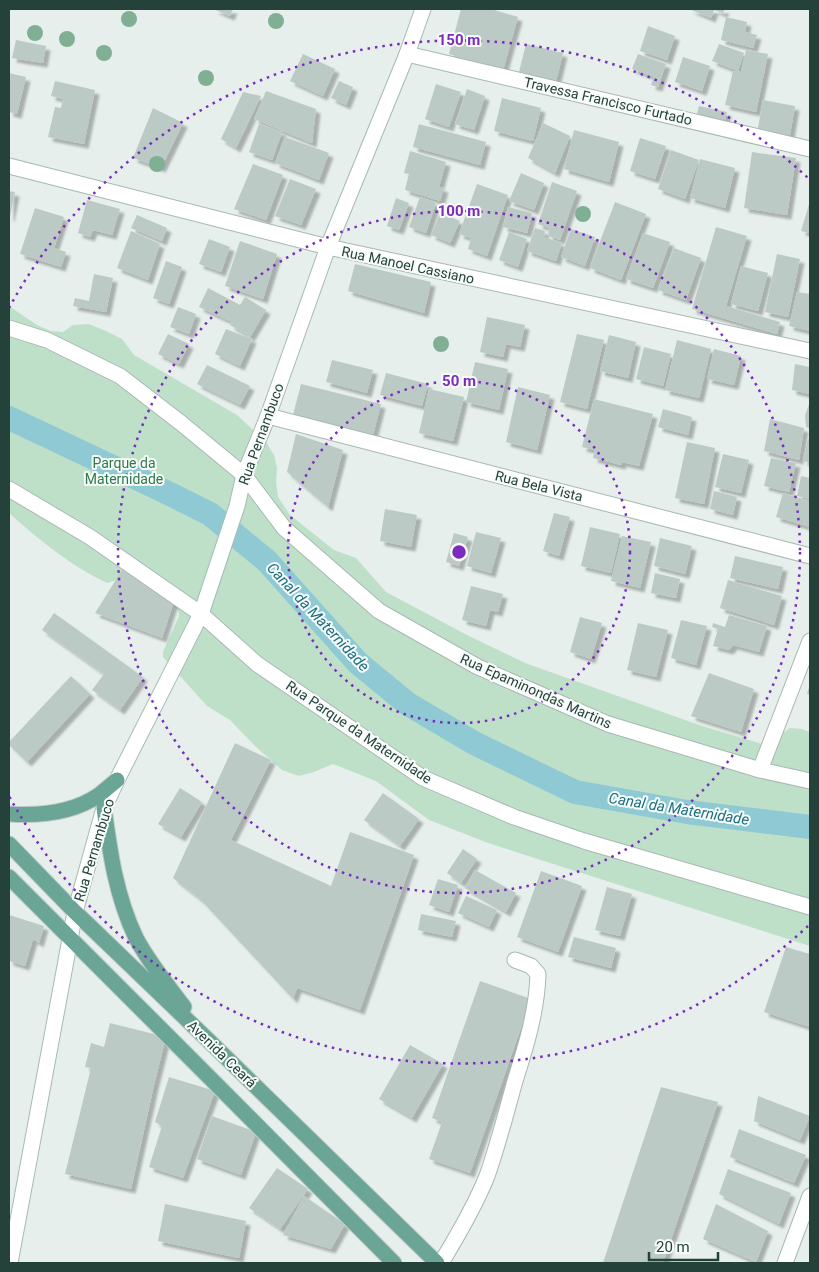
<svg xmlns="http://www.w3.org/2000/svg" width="819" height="1272" viewBox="0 0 819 1272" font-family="Roboto,sans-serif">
  <defs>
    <filter id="shadow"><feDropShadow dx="4.5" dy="4.5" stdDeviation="1" flood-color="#0004"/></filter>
  </defs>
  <rect width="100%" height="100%" fill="#e6efeb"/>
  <path fill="#bfe0c8" d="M9,306L37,325L51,331L63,332L73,325L89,324L106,331L122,339L134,355L237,415L266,442L274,455L277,468L276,482L278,497L290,515L334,550L356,558L386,592L467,635L525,663L702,726L766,745L790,728L802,729L810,732V946L488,843L429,820L376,781L333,764L314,772L299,776L282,770L255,746L230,720L207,706L163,657V652L179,616V612L174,606L132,580L120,579L107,583C71,566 39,540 9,513Z"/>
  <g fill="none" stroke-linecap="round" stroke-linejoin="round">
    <path stroke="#8ec9d4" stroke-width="24" d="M9,418L170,494L210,514L267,561L358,663L408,704L474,743L575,792L687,812L810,827"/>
  </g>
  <path fill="#bbcac4" filter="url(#shadow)" d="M213,9H233L230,16Z
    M461,9H491L518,17L503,70L449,54Z
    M689,9H725L723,13L714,10L711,18Z
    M726,17L747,22L745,32L757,35L753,48L721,40Z
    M648,26L675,36L667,60L640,51Z
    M16,40L46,46L43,63L12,58Z
    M526,44L563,53L556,81L519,72Z
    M719,44L744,53L738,71L712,61Z
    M746,50L768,54L756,112L725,105L733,71L741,72Z
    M303,54L335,69L323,96L290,81Z
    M638,54L666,64L658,87L651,85L654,77L632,69Z
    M683,57L710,66L702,91L675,82Z
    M9,73L26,77L17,114L9,112Z
    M55,81L95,90L84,144L48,137L55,107L61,108L63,99L51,96Z
    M339,81L353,87L346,105L331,98Z
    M436,84L461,92L449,127L425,119Z
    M467,89L485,96L474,130L455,124Z
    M266,91L316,109L312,143L254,119Z
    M243,92L261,96L236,148L221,139Z
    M502,98L541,108L533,141L494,131Z
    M763,100L795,106L789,140L757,133Z
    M699,106L727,112L724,124L696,118Z
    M153,108L183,123L161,168L133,158Z
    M543,123L570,136L555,173L528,158Z
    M259,124L282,132L272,160L249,152Z
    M419,124L486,142L480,165L413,147Z
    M574,130L619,142L609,182L564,169Z
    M285,137L329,153L319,180L275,163Z
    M640,138L666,146L655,179L630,171Z
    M671,150L699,160L685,199L658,189Z
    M410,151L446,162L439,187L444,188L440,201L405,190L409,174L404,173Z
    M752,152L796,158L787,215L744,208Z
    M700,159L735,168L725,208L690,198Z
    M253,164L283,175L266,220L234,209Z
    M521,173L544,183L534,210L509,201Z
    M290,179L316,189L301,225L275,216Z
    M552,182L577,191L560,240L548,236L549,228L538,224Z
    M477,184L508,195L487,256L468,249L471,238L459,234Z
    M9,191L15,192L10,217H9Z
    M420,197L436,203L426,233L409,227Z
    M396,198L409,203L399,230L387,226Z
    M87,200L120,209L112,235L93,230L90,237L78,233Z
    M810,201V233L801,231Z
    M615,202L646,214L621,280L590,268Z
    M508,207L532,213L527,233L503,227Z
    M35,208L64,217L54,248L66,252L61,267L20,254Z
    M440,213L460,221L450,243L431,235Z
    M137,215L167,228L162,241L131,228Z
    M716,227L747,236L726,306L780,322L777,334L692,309Z
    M535,228L545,231L544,237L562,243L556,261L527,251Z
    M571,229L595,237L585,266L561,257Z
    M131,231L160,244L148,280L117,268Z
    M509,232L527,239L518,267L499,260Z
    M643,233L670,242L653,288L626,279Z
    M209,239L230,247L221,272L199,264Z
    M240,241L277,254L263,299L225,286Z
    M674,248L701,258L686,300L658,290Z
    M777,254L800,259L788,317L765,312Z
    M166,261L182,267L169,304L153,298Z
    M355,264L431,282L424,313L348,291Z
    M741,266L768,273L758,311L731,304Z
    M94,274L113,278L106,312L73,306L75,298L89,301Z
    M208,288L240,305L245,297L266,310L250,337L230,325L232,322L199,307Z
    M797,292L810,294V331L789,326Z
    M178,307L196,314L189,334L170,327Z
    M487,317L525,325L520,347L506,344L503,357L480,352Z
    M226,329L252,339L240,366L215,354Z
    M168,334L189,344L179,364L158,354Z
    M577,334L604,340L587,409L560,402Z
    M609,335L636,342L628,378L600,371Z
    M677,340L711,349L699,398L665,390Z
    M644,347L671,354L663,386L636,379Z
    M714,349L741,356L734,385L707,379Z
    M332,360L373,370L367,393L326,382Z
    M475,362L508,369L499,410L466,402Z
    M795,364L810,367V394L792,390Z
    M207,365L250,386L240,405L197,384Z
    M386,373L428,384L422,406L380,395Z
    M301,384L381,404L373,435L293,415Z
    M518,387L550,395L537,450L506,442Z
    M429,389L464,397L453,441L419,433Z
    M594,399L653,414L639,466L622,462L621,465L593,458L595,450L582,447Z
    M810,402V428L806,427L805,415Z
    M663,409L692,417L688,435L658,427Z
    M770,419L804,428L799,460L764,451Z
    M296,434L343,450L328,507L287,472Z
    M808,439H810V463L803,461Z
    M687,442L715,448L704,504L675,498Z
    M723,454L749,460L741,493L715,487Z
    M771,458L796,463L789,492L764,486Z
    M801,476L810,478V499L797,496Z
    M714,491L737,497L733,515L710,509Z
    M783,493L810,501V527L776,517Z
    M385,509L417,515L411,547L380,541Z
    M554,513L570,517L559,556L543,551Z
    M590,527L620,534L611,573L581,566Z
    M476,532L501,538L491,573L467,566Z
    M454,533L468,537L459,566L446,562Z
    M622,536L651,542L640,588L611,581Z
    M660,538L692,546L685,574L654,566Z
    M735,556L783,567L778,589L730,578Z
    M124,567L174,601L162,638L95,613Z
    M655,573L680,579L676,598L651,593Z
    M728,580L782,596L774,625L720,608Z
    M471,586L503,594L498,612L490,610L486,626L462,620Z
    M54,613L143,677L120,710L92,690L104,674L42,630Z
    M729,615L767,626L759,652L733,645L729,650L713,646L718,629L712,627L713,623L725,627Z
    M580,617L602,623L591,659L570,652Z
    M681,620L707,626L696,665L671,658Z
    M638,623L668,630L656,677L627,670Z
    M709,673L754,689L741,732L691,716Z
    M71,676L90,694L27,762L9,745V742Z
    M810,683V695L807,694Z
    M235,743L271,760L231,840L331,886L350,832L414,855L360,1010L297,988L293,999L201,900L173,878Z
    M180,788L202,802L181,837L158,824Z
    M383,793L419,819L400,846L364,820Z
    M463,849L477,859L461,883L447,873Z
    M475,870L516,893L506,912L465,888Z
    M541,871L582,886L558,952L517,937Z
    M438,879L458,885L449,912L429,905Z
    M607,887L632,894L620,936L595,930Z
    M466,896L497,910L489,927L458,913Z
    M421,914L456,921L452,937L418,930Z
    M9,915L44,926L39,943L33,939L25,966L9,961Z
    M574,937L616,948L611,968L568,957Z
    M786,947L810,954V1027L764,1012Z
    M480,981L531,999L470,1173L429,1159L442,1122L432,1118Z
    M110,1023L166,1037L154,1085L131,1189L65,1174L91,1068L85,1067L91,1043L104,1047Z
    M410,1045L443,1064L412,1118L379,1099Z
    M169,1077L215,1091L183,1178L149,1167L162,1126L155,1122Z
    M661,1087L718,1102L663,1263H603Z
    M758,1096L810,1116L800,1140L754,1121Z
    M212,1116L256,1132L241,1175L197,1159Z
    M739,1129L806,1155L794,1183L730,1157Z
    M277,1168L308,1189L280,1229L249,1208Z
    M728,1169L791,1193L779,1224L719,1194Z
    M304,1196L345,1224L331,1249L283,1235Z
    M165,1204L246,1221L239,1258L158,1241Z
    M716,1204L768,1231L756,1262L703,1239Z"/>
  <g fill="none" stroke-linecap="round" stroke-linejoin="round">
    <defs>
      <path id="street" d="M407,54L810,149
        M9,166L328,247L810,351
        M9,328L47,340L120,376L181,423L244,475L284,528L379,611L478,667L608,724L760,770L810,781
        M268,416L810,556
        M9,489L90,537L201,614L257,664L423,778L514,817L584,841L810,907
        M760,770L810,641
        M441,1263C458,1235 475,1206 487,1176C498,1145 506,1113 515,1081C526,1046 537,1011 538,974L531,966L515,960
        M785,1263L810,1196"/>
      <path id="secondary" d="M10,1263L75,912L104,808L117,780L201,614L237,506L244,475L268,416L328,247L407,54L423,9"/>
      <path id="primary" d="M104,808C110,853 116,896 136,938C148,961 168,986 184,1007
        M9,814C40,816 73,813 99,795C105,790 111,785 117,780
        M9,844L75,912L207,1039L437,1263
        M9,877L219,1087L394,1263"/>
    </defs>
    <use href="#street" stroke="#a8b8b2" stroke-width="17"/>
    <use href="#secondary" stroke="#a4bbb3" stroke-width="17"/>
    <use href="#primary" stroke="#c2cac8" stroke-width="17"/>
    <use href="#street" stroke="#fff" stroke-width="15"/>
    <use href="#secondary" stroke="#fff" stroke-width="15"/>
    <use href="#primary" stroke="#6aa596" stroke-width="15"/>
  </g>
  <g fill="#80af93">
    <circle cx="129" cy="19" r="8"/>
    <circle cx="276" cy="21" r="8"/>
    <circle cx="35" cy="33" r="8"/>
    <circle cx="67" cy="39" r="8"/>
    <circle cx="104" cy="53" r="8"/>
    <circle cx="206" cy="78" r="8"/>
    <circle cx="157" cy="164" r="8"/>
    <circle cx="583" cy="214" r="8"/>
    <circle cx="441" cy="344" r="8"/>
  </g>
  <g fill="none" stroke="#7b2cbf" stroke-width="2.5" stroke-dasharray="2.5 5">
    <circle cx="459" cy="552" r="171"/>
    <circle cx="459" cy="552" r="341"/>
    <path d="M808 926A512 512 0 0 1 9 796M9 308A512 512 0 0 1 808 178"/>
  </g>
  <g text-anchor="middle" stroke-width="4" stroke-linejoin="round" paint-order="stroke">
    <g font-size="14" fill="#24423a" stroke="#f7fbf9">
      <text transform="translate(608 101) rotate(13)" y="5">Travessa Francisco Furtado</text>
      <text transform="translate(408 265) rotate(12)" y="5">Rua Manoel Cassiano</text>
      <text transform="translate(261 434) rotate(-70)" y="5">Rua Pernambuco</text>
      <text transform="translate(539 486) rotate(14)" y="5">Rua Bela Vista</text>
      <text transform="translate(536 691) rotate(24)" y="5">Rua Epaminondas Martins</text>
      <text transform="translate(359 732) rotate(34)" y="5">Rua Parque da Maternidade</text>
      <text transform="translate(94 850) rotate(-73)" y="5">Rua Pernambuco</text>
      <text transform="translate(222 1054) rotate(44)" y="5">Avenida Ceará</text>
    </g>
    <g font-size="14" fill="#2d7a4b" stroke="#f7fbf9">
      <text x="124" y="468">Parque da<tspan x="124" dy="16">Maternidade</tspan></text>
    </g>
    <g font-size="15" font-style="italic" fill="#1c6f80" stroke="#f7fbf9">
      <text transform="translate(318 617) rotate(47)" y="5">Canal da Maternidade</text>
      <text transform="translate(679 809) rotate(9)" y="5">Canal da Maternidade</text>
    </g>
  </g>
  <circle cx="459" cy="552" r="8" fill="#7b2cbf" stroke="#f7fbf9" stroke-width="2.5"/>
  <g font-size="15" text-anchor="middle" font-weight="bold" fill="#7b2cbf" stroke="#f7fbf9" stroke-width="4" stroke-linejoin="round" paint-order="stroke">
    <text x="459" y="45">150 m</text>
    <text x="459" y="216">100 m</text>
    <text x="459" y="386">50 m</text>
  </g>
  <rect width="819" height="1272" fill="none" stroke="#24423a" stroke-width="20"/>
  <path d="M649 1252v8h69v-8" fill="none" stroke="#24423a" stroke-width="2.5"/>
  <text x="656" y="1252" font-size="15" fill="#24423a" stroke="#f7fbf9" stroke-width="4" paint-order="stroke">20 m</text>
</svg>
